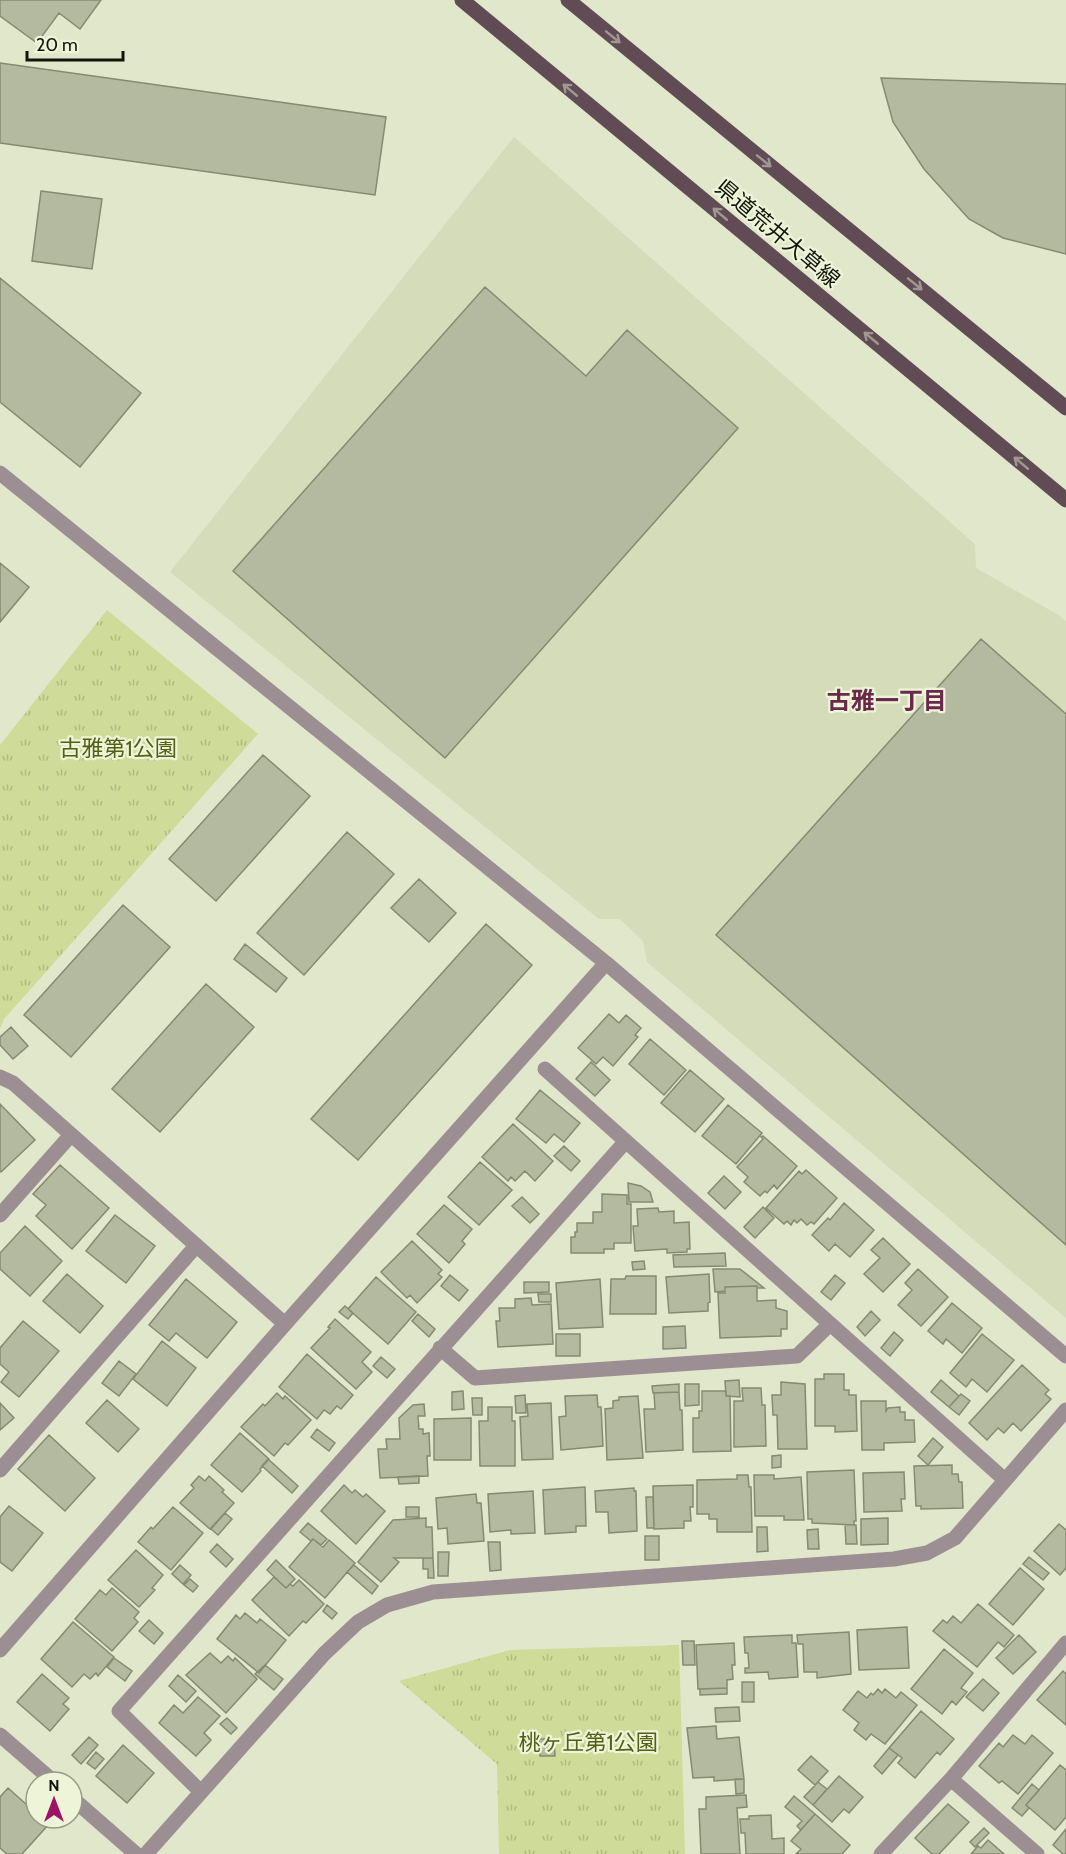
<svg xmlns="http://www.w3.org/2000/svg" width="1066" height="1854" viewBox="0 0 1066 1854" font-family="Cabin,'Noto Sans JP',sans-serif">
  <defs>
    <pattern id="park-tufts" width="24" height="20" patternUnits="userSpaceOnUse" patternTransform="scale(1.5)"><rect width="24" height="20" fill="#cedb99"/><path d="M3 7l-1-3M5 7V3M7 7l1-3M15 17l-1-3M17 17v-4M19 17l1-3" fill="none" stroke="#b0bb82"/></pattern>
  </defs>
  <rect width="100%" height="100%" fill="#e1e7cb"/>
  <path fill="#d4dcb9" d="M514,137L975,544L976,568L1060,616L1066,621V1318L647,962L643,941L620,919H599L170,572Z"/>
  <path fill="url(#park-tufts)" d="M107,610L258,734L4,1019L0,1029V745Z
    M679,1645L685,1854H499L497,1764L399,1681L510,1650Z"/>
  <path fill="#b4ba9f" stroke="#858a71" stroke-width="1.5" d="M0,0H101L80,29L59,13L37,43L0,16Z
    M0,63L386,117L375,195L0,143Z
    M881,78L1066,84V254L1003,238L969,219L924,169L893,122Z
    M41,191L102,199L92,269L32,261Z
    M0,278L141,393L80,467L0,402Z
    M485,287L586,376L627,330L738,428L445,758L233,571Z
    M0,563L29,587L0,622Z
    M981,639L1066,714V1245L716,935Z
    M263,755L310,796L216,901L169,859Z
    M347,832L394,874L304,975L257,933Z
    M419,879L456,913L429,942L391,908Z
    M123,905L170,947L71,1057L24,1015Z
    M486,924L532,965L358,1160L311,1119Z
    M245,944L287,978L276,992L234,959Z
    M206,984L254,1027L160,1132L112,1089Z
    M609,1014L619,1023L626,1015L641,1028L635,1035L638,1037L613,1066L603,1057L596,1064L578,1048Z
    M11,1027L28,1046L13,1059L0,1045V1037Z
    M650,1039L686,1070L664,1095L629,1064Z
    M591,1062L610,1080L595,1096L576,1079Z
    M690,1070L724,1099L695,1132L661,1103Z
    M540,1090L580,1123L564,1142L554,1134L546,1143L516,1119Z
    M0,1104L35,1140L1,1172L0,1171Z
    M728,1105L762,1133L736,1164L702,1136Z
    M513,1124L553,1161L535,1181L525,1171L515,1181L511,1177L508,1181L482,1157Z
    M763,1136L797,1166L777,1189L774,1185L767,1193L765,1191L760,1196L744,1182L748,1177L737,1167L763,1139L761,1137Z
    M564,1146L580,1161L571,1171L554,1156Z
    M480,1162L512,1190L479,1225L448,1197Z
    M60,1165L109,1208L72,1249L36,1216L46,1205L33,1194Z
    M806,1170L837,1198L814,1224L811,1222L807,1225L801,1219L797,1223L794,1220L791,1225L787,1221L784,1224L766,1208L799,1171L802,1174Z
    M724,1176L741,1192L725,1209L708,1193Z
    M628,1183L641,1186L650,1192L653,1202H629Z
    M602,1194L627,1195V1204H631V1243H614V1249H604V1253H571V1237H575V1232H577V1223H593V1212H602Z
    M522,1197L539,1214L530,1223L512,1206Z
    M844,1203L874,1230L850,1257L835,1244L829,1251L812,1235L828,1218L830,1220Z
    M444,1205L472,1229L462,1241L465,1244L449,1263L417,1234Z
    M763,1207L774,1218L755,1238L744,1227Z
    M658,1208L659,1212L674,1211V1223L689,1222L690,1249H687V1252L667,1253V1249L635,1251L633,1226H638L637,1209Z
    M115,1215L155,1246L126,1283L86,1251Z
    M25,1226L62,1261L30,1296L0,1269V1253Z
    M883,1238L910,1264L883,1292L864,1274L880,1258L871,1250Z
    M412,1241L442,1270L438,1274L442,1277L417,1303L410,1295L407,1298L381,1272Z
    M725,1253L726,1266L674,1267L673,1255Z
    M644,1261L645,1269L633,1270L632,1262Z
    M713,1269H740L764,1288H757V1286L725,1287V1291L715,1292Z
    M918,1269L948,1297L921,1326L898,1305L912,1290L905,1283Z
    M67,1274L103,1306L80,1333L43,1301Z
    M709,1274L710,1302L708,1303V1311L669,1313L666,1277Z
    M450,1275L468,1290L459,1301L441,1286Z
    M835,1275L845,1283L831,1300L821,1292Z
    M626,1276H656V1314H610L611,1279H625Z
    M376,1277L416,1312L388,1344L348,1309Z
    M186,1279L237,1322L207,1358L176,1333L169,1341L149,1325Z
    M600,1279L603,1327L559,1329L556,1283Z
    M524,1282H549V1292L524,1293Z
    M757,1286V1301L776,1300V1308L787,1311V1329H781V1336L720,1338L718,1293H725V1287Z
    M538,1294H551V1302H539Z
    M531,1298L532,1305L551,1304L553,1344L498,1347L496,1321H500L499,1308H515V1299Z
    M952,1303L982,1328L962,1353L946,1339L943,1344L928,1331Z
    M345,1306L353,1313L348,1319L339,1312Z
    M871,1311L880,1320L865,1336L857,1327Z
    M418,1314L435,1329L429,1337L412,1321Z
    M335,1319L371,1352L362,1362L372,1372L356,1389L311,1348L330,1328L328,1327Z
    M23,1321L59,1351L19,1397L1,1382L9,1372L0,1364V1348Z
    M685,1326L686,1348L663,1349V1327Z
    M894,1332L903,1340L890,1356L881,1348Z
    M556,1334H580V1356H556Z
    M982,1334L1014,1360L987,1392L972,1379L966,1387L950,1373Z
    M162,1341L196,1368L167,1406L133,1379Z
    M307,1354L353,1395L341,1409L337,1406L330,1414L324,1410L317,1419L279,1387Z
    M381,1357L395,1369L387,1378L373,1366Z
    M119,1361L136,1374L119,1396L102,1383Z
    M1022,1365L1049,1390L1045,1394L1051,1399L1021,1431L1013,1423L1004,1433L998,1428L987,1440L969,1423Z
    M824,1374H844V1390H849V1395H856L857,1431L835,1432V1426H815V1379H824Z
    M739,1380L740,1397L726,1396L725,1381Z
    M941,1380L959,1396L949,1407L931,1392Z
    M781,1382L805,1384L807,1449H778L777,1415H773L772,1395H781Z
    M679,1384V1392L653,1393L652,1386Z
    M685,1384H699V1405L685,1406Z
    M742,1388H761L762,1405H765L766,1446L734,1447V1401H743Z
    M463,1391L464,1409L452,1410V1392Z
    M702,1391H726V1396H730L731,1451L693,1452V1418H699V1411H702Z
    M679,1392L680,1410H682L683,1450L646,1452L644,1409H655L654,1393Z
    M277,1393L283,1399L285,1396L311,1420L288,1445L285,1443L274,1456L241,1427L263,1404L265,1406Z
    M961,1394L970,1401L959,1415L949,1407Z
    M525,1395L526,1413H516L515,1396Z
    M597,1395L598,1407H601L603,1446L561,1450L559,1417L566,1416L565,1396Z
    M638,1396L643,1458L607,1460L605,1409L613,1408V1401L619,1400V1397Z
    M472,1398H482V1415H473Z
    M107,1400L139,1429L118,1452L86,1423Z
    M861,1401H886V1411L888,1408L900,1407V1412H905V1420H914L915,1442L884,1443V1450H862Z
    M0,1403L14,1418L0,1430Z
    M551,1403L553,1459L522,1460L520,1417L528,1416L527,1404Z
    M424,1404L425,1416H418L419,1429H423V1434L429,1433L430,1456H427L428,1476L380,1478L378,1449H387L386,1439H400L399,1418L413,1405Z
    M488,1407H512V1421H515V1466H480L479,1421H488Z
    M471,1418V1460H434V1419Z
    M317,1429L335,1443L329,1451L311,1437Z
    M240,1433L269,1459L260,1469L261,1471L242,1492L211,1465Z
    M49,1435L95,1478L65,1511L18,1469Z
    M933,1438L943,1447L928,1465L918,1456Z
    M781,1455V1467L772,1468V1456Z
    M268,1459L298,1486L292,1493L262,1466Z
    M952,1465V1474H958L959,1482H962L963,1508L921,1509V1506H916L914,1466Z
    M854,1470L856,1521H854V1525L812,1523V1519H808L807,1472Z
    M904,1472L905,1499H901L902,1511L864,1512L863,1473Z
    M737,1475H748L749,1487H751L752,1532H717V1519H709V1514H697V1480L737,1479Z
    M754,1475H774V1479L801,1477L804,1520H784V1516H755Z
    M199,1476L205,1481L209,1476L224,1490L222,1492L234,1503L210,1529L180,1503L194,1488L191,1485Z
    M419,1476V1483L399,1484L398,1477Z
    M344,1485L352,1493L355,1490L363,1497L366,1494L385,1511L356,1544L321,1511Z
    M693,1485V1507H690L691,1521H684V1528L654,1529L653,1486Z
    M585,1487L586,1526H576V1532L545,1534L543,1490Z
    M634,1488V1491H636L637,1531L609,1533L608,1512H596L595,1491Z
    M533,1491L535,1533L511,1534V1530L490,1532L488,1494Z
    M476,1494L477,1503H481L484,1541L448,1544L447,1528L438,1529L436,1498Z
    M646,1497H653L654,1528H647Z
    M9,1506L43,1533L12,1571L0,1562V1517Z
    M173,1507L203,1533L171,1570L138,1542L151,1527L153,1529Z
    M406,1507H419V1517H406Z
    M225,1513L232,1519L218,1535L211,1529Z
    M426,1518V1527H432L433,1558H394L399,1562L381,1582L358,1562L393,1520Z
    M888,1518V1544L861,1545V1519Z
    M308,1523L327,1539L321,1545L313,1539L311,1541L300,1532Z
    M1059,1524L1066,1530V1568L1060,1575L1034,1551Z
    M845,1525H856L857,1544H846Z
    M757,1527H767L768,1551L757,1552Z
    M818,1529L819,1549H808L807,1530Z
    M645,1536H659V1560H645Z
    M313,1539L323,1547L329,1540L355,1563L325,1598L289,1567Z
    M488,1542H500L501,1570L490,1571Z
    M217,1544L233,1559L226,1567L210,1552Z
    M136,1550L163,1575L152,1588L155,1590L139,1607L108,1580Z
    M438,1552H449L448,1576H438Z
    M1029,1557L1049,1573L1043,1580L1023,1564Z
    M423,1558H433L434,1578H428V1569H423Z
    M276,1560L295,1579L286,1588L267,1570Z
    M180,1565L191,1575L183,1584L172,1574Z
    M354,1565L378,1586L372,1594L347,1572Z
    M1020,1568L1044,1589L1013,1625L989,1604Z
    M274,1577L286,1588L290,1584L293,1586L299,1580L324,1604L306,1623L303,1621L289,1636L252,1600Z
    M190,1579L198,1586L193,1592L184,1585Z
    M112,1588L139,1612L134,1618L138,1622L112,1651L75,1619L100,1590L106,1595Z
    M978,1604L1014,1635L1004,1647L998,1642L977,1667L933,1631L943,1620L947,1623L953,1616L961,1623Z
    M327,1605L337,1613L332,1619L323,1611Z
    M245,1613L257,1623L260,1619L286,1640L259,1673L217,1639L236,1615L240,1619Z
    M149,1620L163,1633L154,1644L139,1631Z
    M73,1622L114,1657L98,1676L96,1673L90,1679L84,1674L72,1687L41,1659Z
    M907,1627L909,1668L859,1670L857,1630Z
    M849,1632L851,1674L817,1678V1672H804L803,1644H798L797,1635Z
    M792,1635V1643H796L798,1677L769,1679L768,1672L745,1673V1668H749L748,1653H745L744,1637Z
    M1019,1635L1036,1652L1013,1674L996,1658Z
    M682,1641H694L695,1665H683Z
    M734,1643L735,1665H732L733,1679L727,1680V1688L698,1689L696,1645Z
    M944,1649L973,1673L961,1688L967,1692L956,1705L952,1701L942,1714L911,1689Z
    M210,1653L221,1663L228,1656L233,1661L235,1658L257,1679L226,1713L186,1675Z
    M114,1658L132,1671L125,1681L107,1667Z
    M265,1665L283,1679L274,1690L255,1674Z
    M1063,1671L1066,1674V1725L1037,1700Z
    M42,1674L69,1698L63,1704L69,1709L50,1731L17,1702Z
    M178,1675L196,1691L186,1702L169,1686Z
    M983,1679L999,1693L983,1711L966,1697Z
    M742,1682H754V1702H742Z
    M727,1688V1694L700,1695V1689Z
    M878,1689L882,1693L885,1689L896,1698L901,1692L917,1705L885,1744L871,1734L866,1740L854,1730L859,1723L843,1710L858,1691L867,1698L871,1693L873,1695Z
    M198,1697L220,1716L204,1733L211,1740L196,1756L159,1723L174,1705L183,1713Z
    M739,1707L740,1721L716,1722L715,1708Z
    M921,1711L954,1739L940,1755L937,1752L915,1778L898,1763L902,1758L889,1748Z
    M227,1718L237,1728L231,1734L220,1724Z
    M716,1726L717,1739L739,1737L744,1779L714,1781V1777L693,1778L687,1728Z
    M1013,1735L1025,1744L1032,1735L1053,1753L1018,1794L1002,1781L999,1783L979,1766L999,1743L1003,1747Z
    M89,1737L98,1745L81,1764L72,1755Z
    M539,1739H554L555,1756H540Z
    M123,1745L154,1773L127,1803L96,1776Z
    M889,1748L898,1755L882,1774L874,1766Z
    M96,1752L104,1759L95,1769L87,1763Z
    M811,1756L828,1771L815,1785L798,1770Z
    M1060,1765L1066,1770V1817L1055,1830L1026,1805Z
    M839,1776L863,1797L849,1813L844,1809L832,1822L813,1805Z
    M735,1779H744V1793L736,1794Z
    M818,1782L827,1789L813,1805L804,1797Z
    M1032,1784L1039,1790L1026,1805L1029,1808L1022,1816L1012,1808Z
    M8,1788L36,1813V1818H42L49,1824L22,1854H7L0,1848V1797Z
    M746,1795L747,1807L737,1808L740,1854H701L699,1809H706V1797Z
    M794,1796L815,1814L801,1830L797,1826L802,1821L785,1807Z
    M948,1804L969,1822L939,1854H932L915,1838Z
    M815,1814L850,1845L842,1854H796L801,1849L791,1841Z
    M771,1815L772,1839L784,1838V1854H746L745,1833H741L740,1819H749V1816Z
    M984,1828L989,1833L975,1847L970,1842Z
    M1066,1829V1854H1063L1053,1845Z
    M988,1840L1004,1854H971L978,1846L981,1848Z"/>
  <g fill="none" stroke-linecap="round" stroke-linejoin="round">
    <path stroke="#9c8f94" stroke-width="15" d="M0,473L606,963L1066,1356
      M545,1069L1005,1480
      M0,1077L13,1083L285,1324
      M0,1215L70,1136
      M440,1348L475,1378L797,1356L830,1324
      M0,1470L196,1246
      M0,1650L285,1324L606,963
      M0,1735L54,1782
      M951,1779L1037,1854
      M200,1791L119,1711L626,1141
      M72,1798L136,1854
      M146,1854L324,1654L358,1622L387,1605L433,1592L894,1559L927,1553L955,1538L1066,1410
      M881,1854L951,1779L1066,1643"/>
    <path stroke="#614c55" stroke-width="15" d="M462,0L1066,500
      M568,0L1066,408"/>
  </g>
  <defs><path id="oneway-shaft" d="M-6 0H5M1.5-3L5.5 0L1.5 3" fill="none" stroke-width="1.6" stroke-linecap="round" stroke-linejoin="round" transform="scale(1.5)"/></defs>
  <g stroke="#a09890">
    <use href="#oneway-shaft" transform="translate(613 37) rotate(39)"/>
    <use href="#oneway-shaft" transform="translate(570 90) rotate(-140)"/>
    <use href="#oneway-shaft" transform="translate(764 161) rotate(39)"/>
    <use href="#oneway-shaft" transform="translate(720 214) rotate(-140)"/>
    <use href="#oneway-shaft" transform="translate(915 284) rotate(39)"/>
    <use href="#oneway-shaft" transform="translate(871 338) rotate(-140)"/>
    <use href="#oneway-shaft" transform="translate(1021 463) rotate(-140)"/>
  </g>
  <g text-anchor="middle" stroke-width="4.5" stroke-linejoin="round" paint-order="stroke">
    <g font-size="22" fill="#12140a" stroke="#eef4d8">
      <text transform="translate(778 233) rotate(40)" y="8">県道荒井大草線</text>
    </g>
    <g font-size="22" fill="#535e16" stroke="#eef4d8">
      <text x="118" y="756">古雅第1公園</text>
      <text x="588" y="1750">桃ヶ丘第1公園</text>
    </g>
    <g font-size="24" font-weight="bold" fill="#6a294a" stroke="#eef4d8">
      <text x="887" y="709">古雅一丁目</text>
    </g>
  </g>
  <g transform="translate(54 1800)"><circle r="28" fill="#eef4d8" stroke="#969a86" stroke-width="1.5"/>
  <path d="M0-4.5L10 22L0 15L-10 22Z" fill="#9c1565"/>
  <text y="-9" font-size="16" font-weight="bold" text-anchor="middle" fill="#12140a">N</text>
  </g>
  <path d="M27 51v9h96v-9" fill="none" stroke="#12140a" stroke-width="3"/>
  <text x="36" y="51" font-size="18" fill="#12140a" stroke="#eef4d8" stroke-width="4.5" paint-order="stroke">20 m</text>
</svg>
